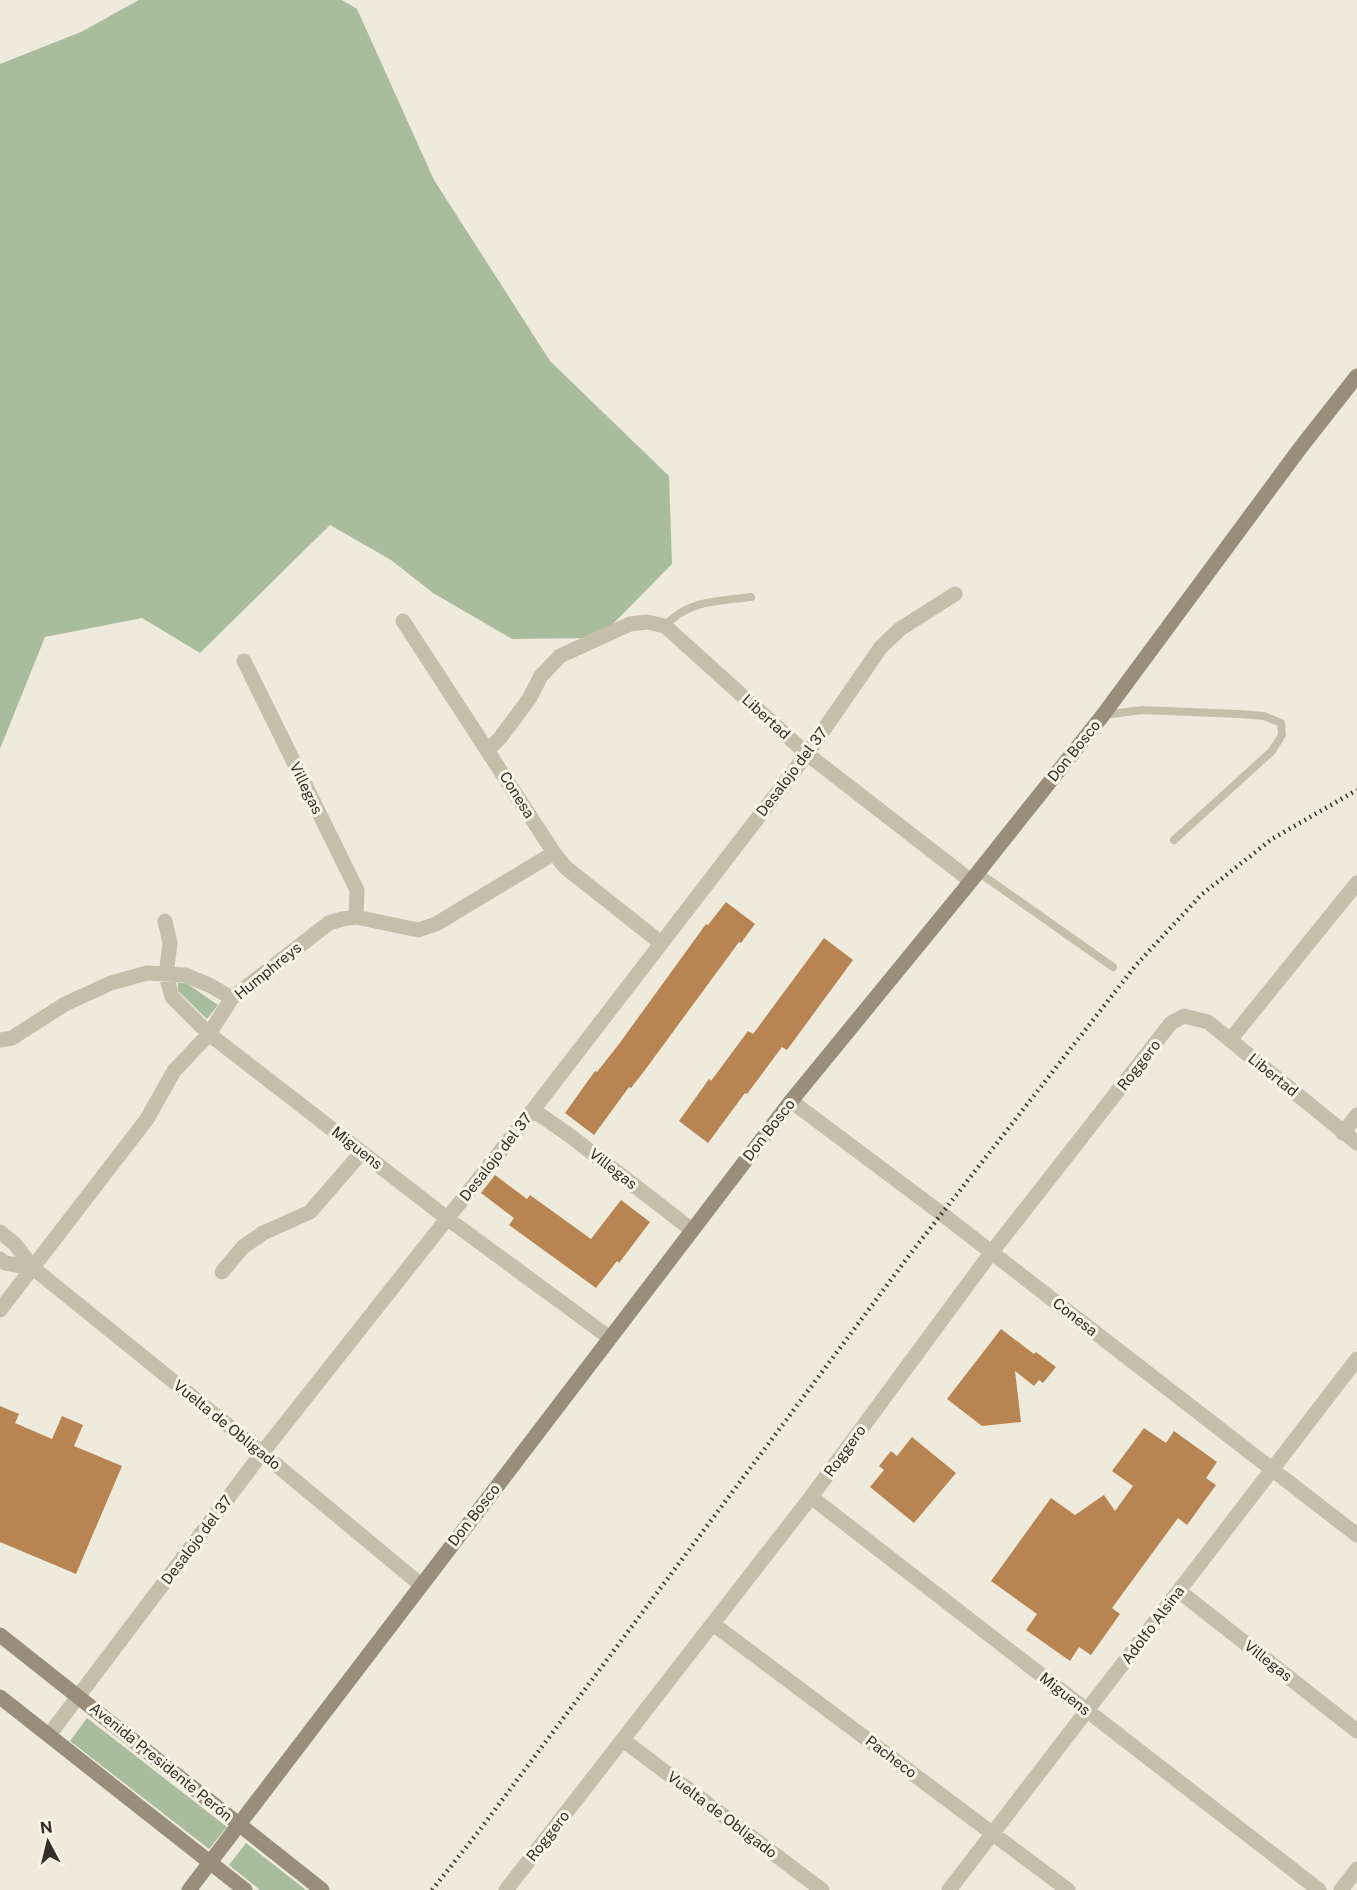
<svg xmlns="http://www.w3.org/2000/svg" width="1357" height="1890" viewBox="0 0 1357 1890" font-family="'Public Sans',sans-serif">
  <rect width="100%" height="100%" fill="#efebdc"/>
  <path fill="#aabc9e" d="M139,0H342L357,9L434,180L550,361L669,476L672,564L599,638L512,639L433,593L391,560L330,525L200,653L142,618L45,637L0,749V64L81,32Z
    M178,983H186L218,1005L207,1019L178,991Z
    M87,1718L227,1827L209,1849L70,1741Z
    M246,1843L306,1890H260L229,1865Z"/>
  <path fill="#b88552" d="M726,902L755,924L741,943L739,942L645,1070L631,1088L629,1087L594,1135L565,1113L595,1071L597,1072L619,1044L706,924L708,925Z
    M824,938L853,960L787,1050L782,1047L747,1094L745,1093L708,1143L679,1121L709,1079L711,1081L748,1031L753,1034Z
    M495,1175L527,1199L530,1195L591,1239L621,1200L650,1222L619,1263L617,1261L596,1288L509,1225L514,1218L481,1193Z
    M1001,1329L1034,1354L1036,1352L1056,1367L1043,1383L1039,1380L1034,1386L1015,1371L1021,1422L982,1426L947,1399Z
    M0,1406L19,1414L15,1423L52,1439L62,1416L83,1425L74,1446L122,1466L76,1574L0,1542Z
    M1144,1428L1166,1443L1174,1431L1217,1462L1206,1478L1216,1485L1187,1525L1178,1518L1112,1608L1120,1614L1091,1655L1079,1647L1070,1661L1026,1630L1037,1614L991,1581L1051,1498L1075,1515L1104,1495L1115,1511L1133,1486L1112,1471Z
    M912,1437L956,1473L914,1523L870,1487L884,1470L879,1466L891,1451L897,1456Z"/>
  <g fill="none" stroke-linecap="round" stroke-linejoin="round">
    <path stroke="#c5beaa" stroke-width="8" d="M665,626C687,600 720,601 751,597
      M1104,715L1142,710L1240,714L1264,716L1281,723L1282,735L1272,751L1174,840
      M978,872L1113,967"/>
    <path stroke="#c5beaa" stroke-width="15" d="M403,621L554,853L565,867L661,943
      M244,661L357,890L356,917
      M488,750L500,738L529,699L541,676L560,656L630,624L647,622L665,626L807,754L971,881
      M165,921L170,943L166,975L172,997L209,1034L448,1219L610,1338
      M0,1040L12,1038L65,1004L111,983L147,973L185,975L209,985L232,998
      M1230,1040L1357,883
      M791,1101L942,1214L1357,1535
      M533,1110L569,1135L692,1230
      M1343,1133L1357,1115
      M0,1232L15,1244L33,1268L5,1263L0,1259
      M33,1268L262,1453L421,1585
      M222,1272L243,1247L263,1233L310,1212L362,1152
      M0,1310L147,1119L174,1071L209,1034L232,998L329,923L342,919L356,917L418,930L436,924L554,853
      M811,1497L1319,1890
      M1179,1591L1357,1731
      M713,1624L1068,1890
      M49,1735L262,1453L533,1110L807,754L881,647L900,629L955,594
      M623,1740L822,1890
      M506,1890L811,1497L991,1253L1171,1023L1184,1016L1208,1022L1357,1143
      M949,1890L1357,1359
      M1341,1890L1357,1869"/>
    <path stroke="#998e7b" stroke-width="15" d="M0,1635L322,1890
      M0,1697L245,1890
      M189,1890L791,1101L971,881L1103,715L1301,447L1357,376"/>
    <path stroke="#342f28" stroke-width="4.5" stroke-dasharray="1.5 4.5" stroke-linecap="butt" d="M432,1890L479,1831L911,1253L1136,965L1201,895L1272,839L1357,790"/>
  </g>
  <g text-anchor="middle" stroke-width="6" stroke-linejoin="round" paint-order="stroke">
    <g font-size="15" fill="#342f28" stroke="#f7f4e8">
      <text transform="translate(766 717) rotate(42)" y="5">Libertad</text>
      <text transform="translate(1074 751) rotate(-51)" y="5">Don Bosco</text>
      <text transform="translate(792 772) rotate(-53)" y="5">Desalojo del 37</text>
      <text transform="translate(306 788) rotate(64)" y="5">Villegas</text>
      <text transform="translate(517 795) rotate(58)" y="5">Conesa</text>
      <text transform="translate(268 971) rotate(-39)" y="5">Humphreys</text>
      <text transform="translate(1139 1065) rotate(-52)" y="5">Roggero</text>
      <text transform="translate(1273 1075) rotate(39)" y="5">Libertad</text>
      <text transform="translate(769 1130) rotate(-52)" y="5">Don Bosco</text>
      <text transform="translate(357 1148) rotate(38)" y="5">Miguens</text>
      <text transform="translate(496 1157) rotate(-52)" y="5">Desalojo del 37</text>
      <text transform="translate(613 1169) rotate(38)" y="5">Villegas</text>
      <text transform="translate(1075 1317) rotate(38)" y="5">Conesa</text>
      <text transform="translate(227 1425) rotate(39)" y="5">Vuelta de Obligado</text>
      <text transform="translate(845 1451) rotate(-54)" y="5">Roggero</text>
      <text transform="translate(474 1515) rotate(-52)" y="5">Don Bosco</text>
      <text transform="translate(197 1540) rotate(-53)" y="5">Desalojo del 37</text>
      <text transform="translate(1153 1625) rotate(-53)" y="5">Adolfo Alsina</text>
      <text transform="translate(1268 1661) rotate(38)" y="5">Villegas</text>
      <text transform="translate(1065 1694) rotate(38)" y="5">Miguens</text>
      <text transform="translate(891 1757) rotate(37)" y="5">Pacheco</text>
      <text transform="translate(161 1762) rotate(39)" y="5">Avenida Presidente Perón</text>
      <text transform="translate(722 1815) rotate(37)" y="5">Vuelta de Obligado</text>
      <text transform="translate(548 1836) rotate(-52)" y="5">Roggero</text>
    </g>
  </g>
  <g transform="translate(48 1842) rotate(353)" stroke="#f7f4e8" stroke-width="4.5" paint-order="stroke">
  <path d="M0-4.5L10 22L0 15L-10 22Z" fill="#342f28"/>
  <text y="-9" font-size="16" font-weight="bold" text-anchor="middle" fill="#342f28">N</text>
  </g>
</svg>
